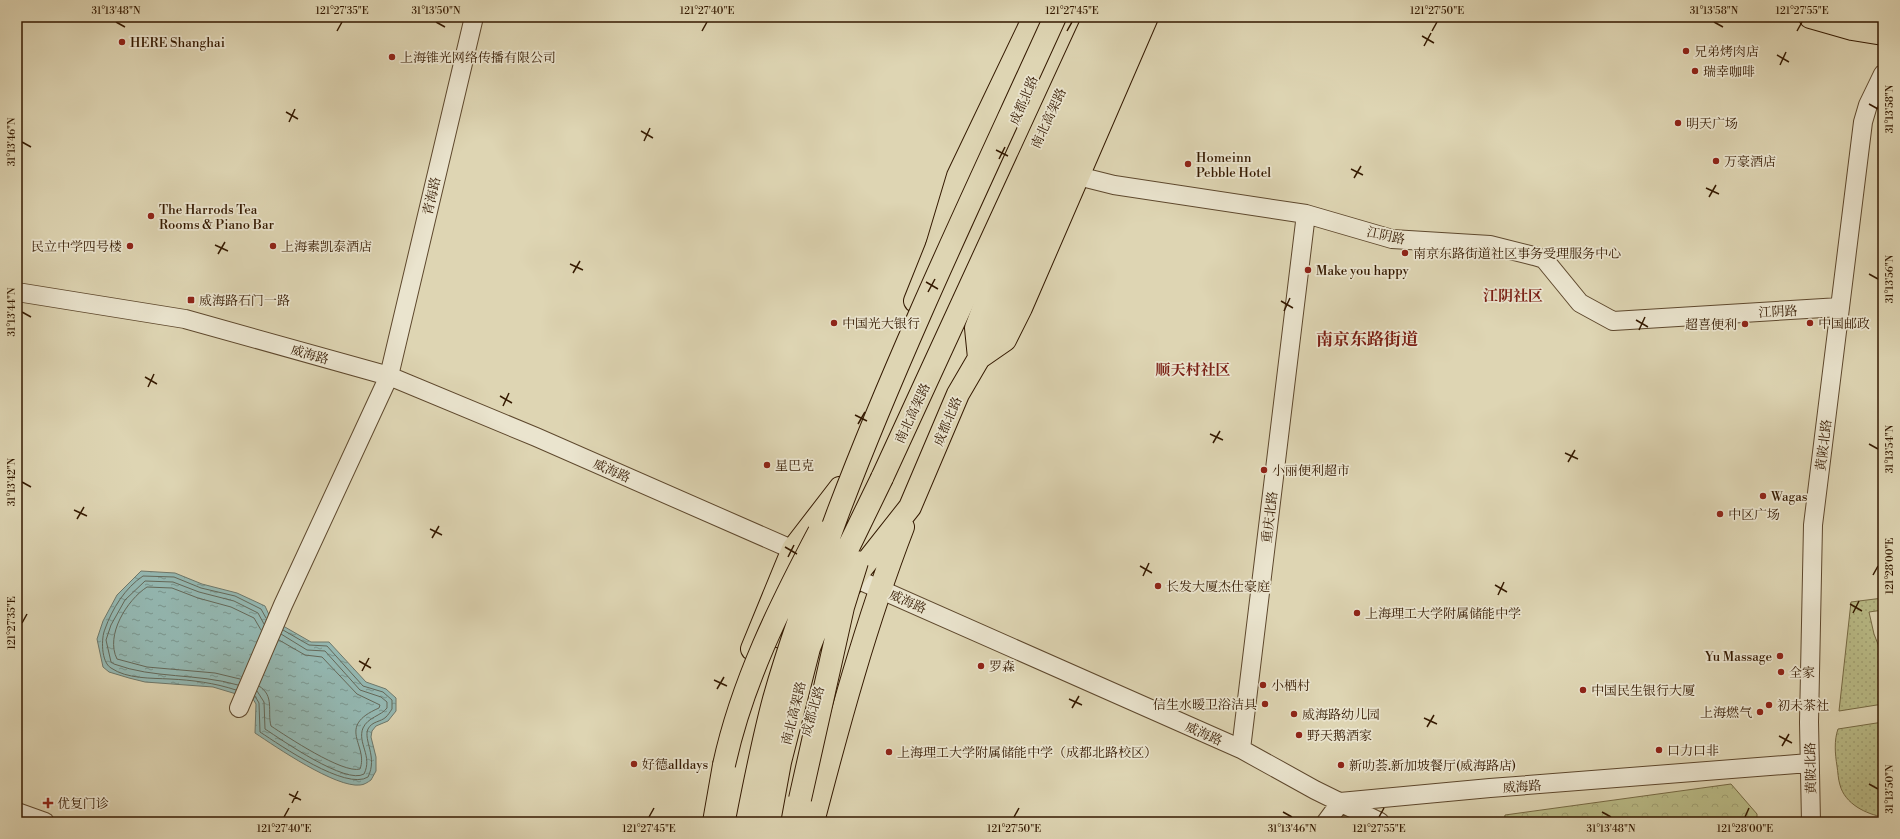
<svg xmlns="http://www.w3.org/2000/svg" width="1900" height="839" viewBox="0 0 1900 839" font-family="'Libre Bodoni','Noto Serif SC',serif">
  <defs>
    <pattern id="grass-dots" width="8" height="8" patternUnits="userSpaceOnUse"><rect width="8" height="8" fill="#b9bb87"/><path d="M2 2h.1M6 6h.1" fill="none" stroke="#a0a073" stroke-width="1.8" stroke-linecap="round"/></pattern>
    <pattern id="forest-crowns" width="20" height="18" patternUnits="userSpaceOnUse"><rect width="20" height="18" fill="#b9bb87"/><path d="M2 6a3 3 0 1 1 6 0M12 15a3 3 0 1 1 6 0" fill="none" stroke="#a0a073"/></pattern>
    <pattern id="water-ripples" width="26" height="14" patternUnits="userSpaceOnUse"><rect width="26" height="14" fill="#94b8b2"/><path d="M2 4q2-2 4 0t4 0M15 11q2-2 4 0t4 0" fill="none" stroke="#7a958e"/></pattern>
  </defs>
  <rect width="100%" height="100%" fill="#ded5b3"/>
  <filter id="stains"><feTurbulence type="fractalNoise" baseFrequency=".005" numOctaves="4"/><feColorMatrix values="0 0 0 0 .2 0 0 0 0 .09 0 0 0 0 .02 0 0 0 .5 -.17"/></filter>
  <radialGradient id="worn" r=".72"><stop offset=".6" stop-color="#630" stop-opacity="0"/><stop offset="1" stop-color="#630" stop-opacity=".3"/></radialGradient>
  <path fill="url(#grass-dots)" stroke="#766a44" d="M1883,598V610L1869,612L1874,634L1883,657V704L1839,711L1851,602Z
    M1883,722V817C1866,814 1845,804 1840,785C1838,779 1838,772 1837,766C1835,754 1834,740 1838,729Z"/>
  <path fill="url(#forest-crowns)" stroke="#766a44" d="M1731,784L1757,814V822H1504L1505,815Z"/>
  <path fill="url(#water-ripples)" stroke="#6e786b" d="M141,571L175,573L202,584L237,593L265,606L271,619L311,642H329L366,682L386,689L396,698V711L388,721L376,726L372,731L371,737L376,757V771L371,780C368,782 364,785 360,785C336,788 276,747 255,733L256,704L253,699L213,687L145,682L129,678L109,672L103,667L97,639L103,621L117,595Z"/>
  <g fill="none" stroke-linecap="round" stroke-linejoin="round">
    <path stroke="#646859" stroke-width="1" d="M240,679L215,673L147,667L117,659C105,635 127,600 147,587L172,588L198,598L231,607L254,618L261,630
      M238,685C197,673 154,679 114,664L111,662L106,640L111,625L125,600L145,581L173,582L199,592L234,601L258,613L264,624
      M259,686C275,696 267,711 271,726C286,736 343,774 360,769C369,745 335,727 379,708L380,705L357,694L322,657L305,655L279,640
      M236,690C215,683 192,680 170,679C151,678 127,679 111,668C101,662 101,638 105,629C112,609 125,588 143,576L174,577L201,588L235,596L261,609L266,618
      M257,691L264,702L265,729C282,740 346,785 364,774C373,756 357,743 363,728C368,717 381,716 387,708V702L381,697L360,690L325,651L307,650L281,634
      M255,696L259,703L260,732C280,745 346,791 368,777C378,757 363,740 368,729C372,721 381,722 386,717C388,715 390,712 392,709V700L383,692L363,686L327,646L309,645L283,630"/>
    <defs>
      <path id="minor" d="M1078,176L1114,185L1306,214L1392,239L1490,245L1534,256L1544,259L1580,303L1613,321L1840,307
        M17,292L185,319L389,376L536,437L805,555
        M843,573L1241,749L1315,790L1380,822
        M239,708L283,605L389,376L474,17
        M1241,749L1306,214
        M1340,802L1490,788L1809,763
        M17,812L45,822
        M1326,822L1340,803
        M1811,822L1809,722L1813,525L1863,122L1868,105L1883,74"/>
      <path id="major" d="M1810,17L1852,29L1883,34
        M915,301L937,246L958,176L1034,17
        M979,358L1005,340L1021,308L1147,17
        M851,585L854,578L910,507L958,394L979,358L976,328L1011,235L1108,17
        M752,649L793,549L840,488
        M732,822L761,700L776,659
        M782,822L807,728
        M813,822C839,722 866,623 903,527"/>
      <path id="highway" d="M937,246L961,200
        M979,358L1045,210L1127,17
        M882,478L1094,17
        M714,822L724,765
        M796,822L800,799"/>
    </defs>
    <use href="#minor" stroke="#5e482d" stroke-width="20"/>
    <use href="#major" stroke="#341900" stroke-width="24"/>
    <use href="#highway" stroke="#341900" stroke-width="24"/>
    <use href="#minor" stroke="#eae4ce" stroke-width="18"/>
    <use href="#major" stroke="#ded5b3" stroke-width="22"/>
    <use href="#highway" stroke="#ded5b3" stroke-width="22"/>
    <defs>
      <path id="highway-bridge" d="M724,765C742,682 780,606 819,532
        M800,799L843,607L857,562
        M747,822C755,781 763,740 774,699C792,635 816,573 839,510C903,342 981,180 1055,17
        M769,822L780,762L809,648L848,548L882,478"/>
    </defs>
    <use href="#highway-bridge" stroke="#341900" stroke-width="24" stroke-linecap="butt"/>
    <use href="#highway-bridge" stroke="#ded5b3" stroke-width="22"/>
  </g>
  <path fill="none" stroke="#341900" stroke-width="1.5" d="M116,22L125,27M436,22L445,27M1714,22L1723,27M337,31L342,22M702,31L707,22M1067,31L1072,22M1432,31L1437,22M1797,31L1802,22M1422,36L1434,43M1424,46L1431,33M1777,55L1789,62M1780,65L1786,52M1869,104L1878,109M286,112L298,119M289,122L295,109M641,131L653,138M644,141L650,128M22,142L31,147M996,150L1008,156M999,159L1005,147M1351,169L1363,175M1354,178L1361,166M1706,188L1719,194M1709,197L1716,185M215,245L228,251M218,254L225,242M570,264L583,270M573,273L580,261M1869,274L1878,279M926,282L938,289M928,292L935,279M1281,301L1293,308M1284,311L1290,298M22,312L31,317M1636,320L1648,327M1639,330L1645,317M145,377L157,384M148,387L154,374M500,396L512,403M503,406L509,393M855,415L867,421M858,424L865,412M1210,434L1223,440M1213,443L1220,431M1869,444L1878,449M1565,453L1578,459M1568,462L1575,450M22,482L31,487M74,510L87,516M77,519L84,507M430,529L442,535M432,538L439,526M785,547L797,554M788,557L794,545M1140,566L1152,573M1873,575L1878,566M1143,576L1149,563M1495,585L1507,592M1498,595L1504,582M1850,604L1862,611M1853,613L1859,601M22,623L27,614M359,661L371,668M362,671L369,658M714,680L727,686M717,689L724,677M1069,699L1082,705M1072,708L1079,696M1424,718L1437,724M1427,727L1434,715M1779,736L1792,743M1782,746L1789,734M1869,784L1878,789M289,794L301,800M292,803L298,791M1283,812L1292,817M1602,812L1611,817M284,817L289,808M649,817L654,808M1014,817L1019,808M1379,817L1384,808M1745,817L1749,808"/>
  <g fill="#8f2418" stroke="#eae4ce" stroke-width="1.5">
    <circle cx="122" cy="42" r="4"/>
    <circle cx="1686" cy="51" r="4"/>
    <circle cx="392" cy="57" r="4"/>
    <circle cx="1695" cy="71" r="4"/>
    <circle cx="1678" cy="123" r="4"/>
    <circle cx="1716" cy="161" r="4"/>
    <circle cx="1188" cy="164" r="4"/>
    <circle cx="151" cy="216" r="4"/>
    <circle cx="130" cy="246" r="4"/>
    <circle cx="273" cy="246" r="4"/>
    <circle cx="1405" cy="253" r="4"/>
    <circle cx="1308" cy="270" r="4"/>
    <rect x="187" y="296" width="8" height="8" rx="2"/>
    <circle cx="834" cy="323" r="4"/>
    <circle cx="1810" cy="323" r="4"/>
    <circle cx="1745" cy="324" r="4"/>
    <circle cx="767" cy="465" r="4"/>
    <circle cx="1264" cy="470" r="4"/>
    <circle cx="1763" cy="496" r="4"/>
    <circle cx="1720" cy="514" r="4"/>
    <circle cx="1158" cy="586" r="4"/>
    <circle cx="1357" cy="613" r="4"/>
    <circle cx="1780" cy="656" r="4"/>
    <circle cx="981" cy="666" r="4"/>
    <circle cx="1781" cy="672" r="4"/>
    <circle cx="1263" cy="685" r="4"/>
    <circle cx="1583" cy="690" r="4"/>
    <circle cx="1265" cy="704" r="4"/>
    <circle cx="1769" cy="705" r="4"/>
    <circle cx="1760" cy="712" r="4"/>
    <circle cx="1294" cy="714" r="4"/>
    <circle cx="1299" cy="735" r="4"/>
    <circle cx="1659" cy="750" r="4"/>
    <circle cx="889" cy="752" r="4"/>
    <circle cx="634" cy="764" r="4"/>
    <circle cx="1341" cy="765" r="4"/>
    <path d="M46 797h4v4h4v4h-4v4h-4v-4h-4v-4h4z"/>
  </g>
  <g text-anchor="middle" stroke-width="3.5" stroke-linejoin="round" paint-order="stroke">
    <g font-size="13" fill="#341900" stroke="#eae4ce" text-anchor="start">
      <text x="130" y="47">HERE Shanghai</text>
      <text x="1694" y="56">兄弟烤肉店</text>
      <text x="400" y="62">上海锥光网络传播有限公司</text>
      <text x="1703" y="76">瑞幸咖啡</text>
      <text x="1686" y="128">明天广场</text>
      <text x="1196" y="162">Homeinn<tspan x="1196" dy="15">Pebble Hotel</tspan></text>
      <text x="1724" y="166">万豪酒店</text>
      <text x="159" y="214">The Harrods Tea<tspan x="159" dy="15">Rooms &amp; Piano Bar</tspan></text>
      <text x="122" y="251" text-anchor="end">民立中学四号楼</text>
      <text x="281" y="251">上海素凯泰酒店</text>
      <text x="1413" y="258">南京东路街道社区事务受理服务中心</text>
      <text x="1316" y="275">Make you happy</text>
      <text x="199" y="305">威海路石门一路</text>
      <text x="842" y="328">中国光大银行</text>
      <text x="1818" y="328">中国邮政</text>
      <text x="1737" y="329" text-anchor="end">超喜便利</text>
      <text x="775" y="470">星巴克</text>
      <text x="1272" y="475">小丽便利超市</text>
      <text x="1771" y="501">Wagas</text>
      <text x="1728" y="519">中区广场</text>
      <text x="1166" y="591">长发大厦杰仕豪庭</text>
      <text x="1365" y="618">上海理工大学附属储能中学</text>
      <text x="1772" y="661" text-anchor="end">Yu Massage</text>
      <text x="989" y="671">罗森</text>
      <text x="1789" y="677">全家</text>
      <text x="1271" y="690">小栖村</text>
      <text x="1591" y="695">中国民生银行大厦</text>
      <text x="1257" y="709" text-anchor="end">信生水暧卫浴洁具</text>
      <text x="1777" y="710">初未茶社</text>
      <text x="1752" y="717" text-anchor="end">上海燃气</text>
      <text x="1302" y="719">威海路幼儿园</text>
      <text x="1307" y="740">野天鹅酒家</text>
      <text x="1667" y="755">口力口非</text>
      <text x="897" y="757">上海理工大学附属储能中学（成都北路校区）</text>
      <text x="642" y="769">好德alldays</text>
      <text x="1349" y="770">新叻荟.新加坡餐厅(威海路店)</text>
      <text x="57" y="808">优复门诊</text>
    </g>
    <g font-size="13" fill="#341900" stroke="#eae4ce">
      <text transform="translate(1023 100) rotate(-67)" y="5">成都北路</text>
      <text transform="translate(1048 118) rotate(-65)" y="5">南北高架路</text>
      <text transform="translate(431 196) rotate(-77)" y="5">青海路</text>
      <text transform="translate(1386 235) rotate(12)" y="5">江阴路</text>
      <text transform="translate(1778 311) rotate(-3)" y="5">江阴路</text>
      <text transform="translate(310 354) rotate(16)" y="5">威海路</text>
      <text transform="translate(912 413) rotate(-65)" y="5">南北高架路</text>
      <text transform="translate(947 421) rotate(-67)" y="5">成都北路</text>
      <text transform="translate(1823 445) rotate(-83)" y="5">黄陂北路</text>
      <text transform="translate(612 470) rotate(24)" y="5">威海路</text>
      <text transform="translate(1269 517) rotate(-83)" y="5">重庆北路</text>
      <text transform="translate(908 601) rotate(24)" y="5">威海路</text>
      <text transform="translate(812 711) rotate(-74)" y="5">成都北路</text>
      <text transform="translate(793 713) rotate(-76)" y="5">南北高架路</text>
      <text transform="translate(1204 733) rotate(24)" y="5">威海路</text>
      <text transform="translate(1810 768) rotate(-91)" y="5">黄陂北路</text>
      <text transform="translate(1522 786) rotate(-4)" y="5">威海路</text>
    </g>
    <g font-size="15" font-weight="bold" fill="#7a1f14" stroke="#eae4ce">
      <text x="1513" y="301">江阴社区</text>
      <text x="1193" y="375">顺天村社区</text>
    </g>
    <g font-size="17" font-weight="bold" fill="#7a1f14" stroke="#eae4ce">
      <text x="1367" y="345">南京东路街道</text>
    </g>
  </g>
  <rect width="1900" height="839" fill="none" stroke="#ded5b3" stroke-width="44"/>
  <rect x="22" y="22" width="1856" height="795" fill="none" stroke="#341900" stroke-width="1.5"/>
  <g font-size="10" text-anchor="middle" fill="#341900">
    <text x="116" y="14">31°13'48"N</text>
    <text x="342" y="14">121°27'35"E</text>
    <text x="436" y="14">31°13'50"N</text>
    <text x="707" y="14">121°27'40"E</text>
    <text x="1072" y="14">121°27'45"E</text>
    <text x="1437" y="14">121°27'50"E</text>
    <text x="1714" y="14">31°13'58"N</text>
    <text x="1802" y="14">121°27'55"E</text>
    <text transform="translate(1889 109) rotate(-90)" y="4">31°13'58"N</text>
    <text transform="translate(11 142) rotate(-90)" y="4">31°13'46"N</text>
    <text transform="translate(1889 279) rotate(-90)" y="4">31°13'56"N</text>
    <text transform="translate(11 312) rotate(-90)" y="4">31°13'44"N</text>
    <text transform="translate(1889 449) rotate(-90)" y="4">31°13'54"N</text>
    <text transform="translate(11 482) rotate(-90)" y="4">31°13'42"N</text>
    <text transform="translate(1889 566) rotate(-90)" y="4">121°28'00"E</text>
    <text transform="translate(11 623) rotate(-90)" y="4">121°27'35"E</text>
    <text transform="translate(1889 789) rotate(-90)" y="4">31°13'50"N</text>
    <text x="284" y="832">121°27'40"E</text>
    <text x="649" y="832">121°27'45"E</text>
    <text x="1014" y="832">121°27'50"E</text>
    <text x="1292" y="832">31°13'46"N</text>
    <text x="1379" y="832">121°27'55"E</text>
    <text x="1611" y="832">31°13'48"N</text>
    <text x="1745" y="832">121°28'00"E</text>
  </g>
  <rect width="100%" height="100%" filter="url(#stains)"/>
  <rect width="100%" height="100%" fill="url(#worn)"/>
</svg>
